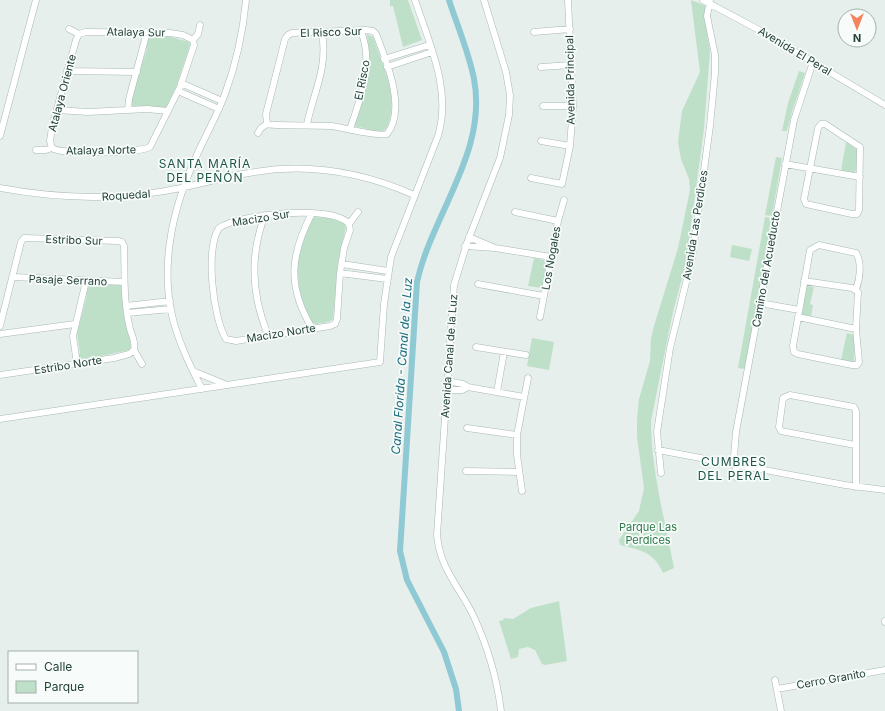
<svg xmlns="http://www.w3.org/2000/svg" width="885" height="711" viewBox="0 0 885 711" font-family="Inter,sans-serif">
  <rect width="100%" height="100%" fill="#e6efeb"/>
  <path fill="#bfe0c8" d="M390,0H408L422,40L403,47L393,6H390Z
    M691,0L706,6L704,16L710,51L704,129L686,263L673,312L651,421C651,470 665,520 674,568L663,573C654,552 641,550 620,545L619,540L639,511L644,488L637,437V420L639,399L650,361L651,338L654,326L678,248L690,190L689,179L681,159L678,142L682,111L700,72Z
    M367,34L373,37C382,64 398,94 389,122C388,126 386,130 382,131C375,133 362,127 354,126L363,99L369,63Z
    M149,36L171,37L189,42L190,45L176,87L166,107L131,109V97L147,49L145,48Z
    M799,71L805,73L792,112L787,131H782L788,103Z
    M846,142L857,150V170L853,173L841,171Z
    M776,157L782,158L772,216L765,215Z
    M316,217C325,218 342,218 346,227L338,262L333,319C330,322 327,322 322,323C319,323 316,325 313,323C301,312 297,279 298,264C299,248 305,233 313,218Z
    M765,217L772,218L745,369L738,368Z
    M732,245L752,249L749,261L730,257Z
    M534,258L547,261L542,288L528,286Z
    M90,283L121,284L124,316L131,345L130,350L81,360L78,357L80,353L77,333L87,295H85Z
    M806,286L814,287L810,304L813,305L811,317L801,315Z
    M847,333L855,335L854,362L841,360Z
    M532,338L554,342L549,370L527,366Z
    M559,601L567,661L545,665L542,664L535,650L528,647L519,649L518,657L511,659L499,621L504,620L503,618L513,619L531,608Z"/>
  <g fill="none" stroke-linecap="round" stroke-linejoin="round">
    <path stroke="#8ec9d4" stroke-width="6" d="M449,0C457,25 469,53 474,79C488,152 432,214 417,282L400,551L407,580L444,652L456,689L459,711"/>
    <defs>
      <path id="street" d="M484,0L506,72L510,95L509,115L500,158L467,243L454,285L437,535C440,569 459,586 473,615C487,645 497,678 501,711
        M703,0L759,30L885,105
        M69,29L79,34
        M366,30L373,31L376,34C386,60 407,109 387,134C380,137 343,128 332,126C321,125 271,126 267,124L266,114L285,39L288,35L292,33Z
        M534,32L570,29
        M79,34L86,32L170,33L183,35L193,40
        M193,40L198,34L200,25
        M384,59L429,45
        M387,67L432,52
        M541,67L571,65
        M67,71L137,72
        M181,83L222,101
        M178,91L219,109
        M543,106H573
        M57,110L88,112L147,109L168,111
        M128,110L129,99L147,32
        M307,124C314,91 328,68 322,33
        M821,124H825L860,147L859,210L857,214H852L806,204L804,199L818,128Z
        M350,129C361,97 374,64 361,31
        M258,133L261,128L267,124
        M0,136L36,0
        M541,141L570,146
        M52,148C60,155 139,153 150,147L180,87L194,45L193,40
        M52,148L50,141L52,127L76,40L79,34
        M36,150H46L52,148
        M785,164L860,177
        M531,178L562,184L570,146L573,106L568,0
        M0,188C49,197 101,200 151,193C186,189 220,177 255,172C309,163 364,173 414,195
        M515,212L558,221
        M312,213C290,255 287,287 312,328
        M265,215C249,256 252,296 268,335
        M349,224C334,204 239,214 219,228C205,249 213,318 226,339L236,341L330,326L335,324L337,319L340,273L344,248L350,230L349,224L358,212
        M469,237L495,248
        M465,246L495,248L551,257
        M342,264L388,271
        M340,273L387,279
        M13,277L124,282
        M804,281L852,288L858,292L856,329L859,362L857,365H852L798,354L794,352L793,346L810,250L819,245L856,253C862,263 860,279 856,289
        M478,284L544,296
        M760,303L799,310
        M126,306L170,301
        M127,313L171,309
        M540,317L558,221L564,200
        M798,317L856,329
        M0,326L21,242L24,238L118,241L122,242L124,246C125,274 123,301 130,329C132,336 136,343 134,350
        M0,334L75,324
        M476,347L526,355
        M134,350L142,364
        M77,364L73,336L86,281
        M193,371L227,385
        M0,375L114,358L129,354L134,350
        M447,381L463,384L468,387L524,397
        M202,389C189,364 177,339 171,311C161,258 174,205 196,157C205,136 217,116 225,94C236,64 243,32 246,0
        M447,390H462L468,387
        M497,392L504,352
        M0,419L380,362L384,304L391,257L438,136C452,90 429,43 415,0
        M467,428L517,435
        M855,445L781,431L779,427L783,398L790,395L854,407L856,411V487
        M658,450L845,485L885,490
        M466,471L519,472
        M661,473L657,432L670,348L692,258L710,126L715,73V55L707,16L710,0
        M737,478L734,456L736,432L794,120L813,62
        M522,491L517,455V435L528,378
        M885,621V622
        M775,680L781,711
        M777,689L885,670"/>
    </defs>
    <use href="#street" stroke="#a8b8b2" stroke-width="7"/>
    <use href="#street" stroke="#fff" stroke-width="6"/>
  </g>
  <g text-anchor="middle" stroke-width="3.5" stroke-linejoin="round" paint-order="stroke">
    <g font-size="11" fill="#24423a" stroke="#f7fbf9">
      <text transform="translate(136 32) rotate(1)" y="4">Atalaya Sur</text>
      <text transform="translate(331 32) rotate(-2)" y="4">El Risco Sur</text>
      <text transform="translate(795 51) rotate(31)" y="4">Avenida El Peral</text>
      <text transform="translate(362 80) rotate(-79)" y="4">El Risco</text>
      <text transform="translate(570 80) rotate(-91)" y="4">Avenida Principal</text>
      <text transform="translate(62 93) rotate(-75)" y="4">Atalaya Oriente</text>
      <text transform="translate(101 150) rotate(-1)" y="4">Atalaya Norte</text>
      <text transform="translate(126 195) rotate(-4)" y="4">Roquedal</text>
      <text transform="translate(261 218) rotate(-9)" y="4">Macizo Sur</text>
      <text transform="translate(695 225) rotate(-81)" y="4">Avenida Las Perdices</text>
      <text transform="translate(74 240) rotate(2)" y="4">Estribo Sur</text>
      <text transform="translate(551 258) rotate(-80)" y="4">Los Nogales</text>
      <text transform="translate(766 269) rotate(-80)" y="4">Camino del Acueducto</text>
      <text transform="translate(68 280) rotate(2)" y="4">Pasaje Serrano</text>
      <text transform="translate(281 333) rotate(-9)" y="4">Macizo Norte</text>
      <text transform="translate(449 356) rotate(-86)" y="4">Avenida Canal de la Luz</text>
      <text transform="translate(68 365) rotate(-9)" y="4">Estribo Norte</text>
      <text transform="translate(831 679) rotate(-10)" y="4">Cerro Granito</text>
    </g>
    <g font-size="11" fill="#2d7a4b" stroke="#f7fbf9">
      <text x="648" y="531">Parque Las<tspan x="648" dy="13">Perdices</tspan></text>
    </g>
    <g font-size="12" letter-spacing="1" fill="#1f5548" stroke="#f7fbf9">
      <text x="205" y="168">SANTA MARÍA<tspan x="205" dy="14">DEL PEÑÓN</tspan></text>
      <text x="734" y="466">CUMBRES<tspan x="734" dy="14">DEL PERAL</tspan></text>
    </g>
    <g font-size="12" font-style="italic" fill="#1c6f80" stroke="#f7fbf9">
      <text transform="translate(402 366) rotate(-86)" y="4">Canal Florida - Canal de la Luz</text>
    </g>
  </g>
  <rect x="8" y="651" width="130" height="52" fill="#f7fbf9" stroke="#a3b1ad"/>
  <rect x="16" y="664" width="20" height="6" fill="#ffffff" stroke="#a3b1ad"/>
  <text x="44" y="671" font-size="12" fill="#24423a">Calle</text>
  <rect x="16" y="681" width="20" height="12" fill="#bfe0c8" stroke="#a3b1ad"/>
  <text x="44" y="691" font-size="12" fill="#24423a">Parque</text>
  <g transform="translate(857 28) rotate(180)"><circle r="19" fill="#f7fbf9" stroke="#a3b1ad"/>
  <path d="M0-3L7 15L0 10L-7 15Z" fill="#f4845f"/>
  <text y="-6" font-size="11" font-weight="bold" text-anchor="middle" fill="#24423a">N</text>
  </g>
</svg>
